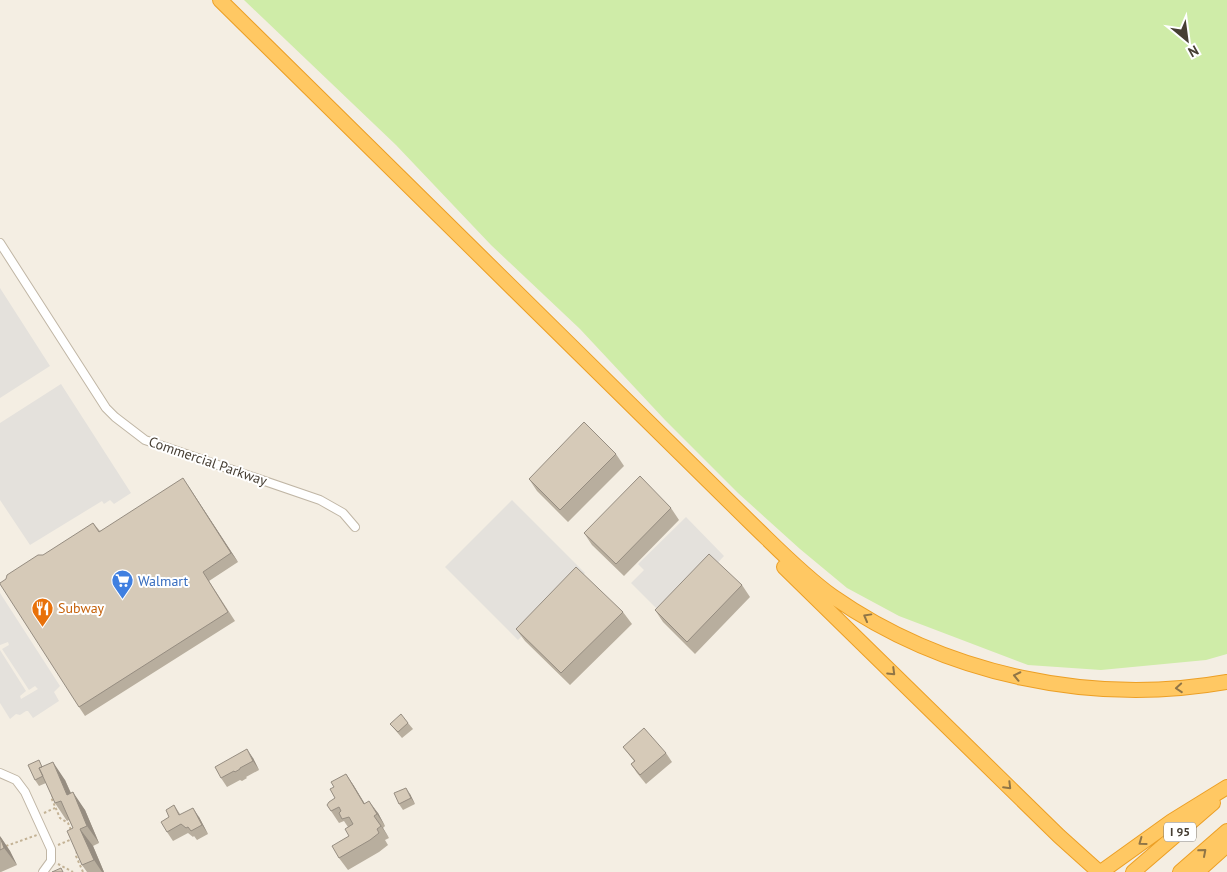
<svg xmlns="http://www.w3.org/2000/svg" width="1227" height="872" viewBox="0 0 1227 872" font-family="'PT Sans',sans-serif">
  <rect width="100%" height="100%" fill="#f4eee3"/>
  <path fill="#cfeca8" d="M244,0H1227V654L1206,660L1101,670L1028,665L899,616L847,588L800,549L738,493L665,420L580,329L491,245L396,145Z"/>
  <path fill="#e4e1dc" d="M0,288L50,366L0,398Z
    M61,384L131,493L114,504L110,500L104,504L102,501L30,545L0,500V423Z
    M512,500L585,573L518,640L445,567Z
    M686,517L724,556L666,618L631,583L644,570L638,564Z
    M0,593L60,686L54,692L59,701L33,718L28,711H26L20,715L16,714L10,719L0,703V650L26,691L20,696L21,699L38,689L35,686L29,690L2,649L9,645L8,642L0,645Z"/>
  <g fill="none" stroke-linecap="round" stroke-linejoin="round">
    <defs>
      <path id="minor" d="M0,243L106,408L115,417L145,440L320,500L343,513L355,527
        M0,773L16,780L25,792L51,849V861L43,872"/>
      <path id="motorway" d="M220,0L753,525C778,549 803,575 832,596C945,675 1092,706 1227,682
        M784,567L1059,836L1099,872
        M1101,872L1172,821L1227,787
        M1133,872L1213,803
        M1180,872L1227,831
        M1197,872L1227,845"/>
    </defs>
    <use href="#minor" stroke="#c0b6a5" stroke-width="10"/>
    <use href="#motorway" stroke="#ec9f25" stroke-width="16"/>
    <path stroke="#c3b295" stroke-width="2" stroke-dasharray="2.5 2.5" stroke-linecap="butt" d="M54,796L51,797L60,818L68,823L71,830
      M44,813L55,808
      M58,845L72,839
      M6,846L37,835
      M77,851L76,856L83,872
      M58,864L73,872"/>
    <use href="#minor" stroke="#fff" stroke-width="8"/>
    <use href="#motorway" stroke="#ffc863" stroke-width="14"/>
  </g>
  <path fill="#b8ae9e" d="M616,454L624,466L568,522L537,491L529,479Z
    M189,487L238,562L209,581L235,621L85,716L79,707L93,523L100,531Z
    M671,508L679,520L624,576L592,545L584,533Z
    M742,585L750,597L695,654L663,622L655,610Z
    M623,612L632,624L570,685L525,641L516,629Z
    M408,723L413,729L402,738L390,724Z
    M623,747L666,753L672,762L646,784L637,773L631,764L634,761Z
    M253,758L259,770L246,777L247,778L242,781L240,780L227,787L221,778Z
    M43,766L65,780L71,793L85,810L99,843L93,846L104,872H87L82,865L73,828L69,820L67,821L55,803L46,783L39,786L35,780Z
    M346,774L354,786L365,804L378,813L385,826L383,828L389,838L385,840L388,845L379,852L348,870L339,858L349,836L348,827L344,821L339,823L331,811L335,798L334,787Z
    M410,794L415,804L403,810L399,804Z
    M174,805L180,814L199,817L208,834L197,840L194,836L193,837L188,833L173,841L167,832L169,817Z
    M0,836L10,851L17,865L1,872H0Z"/>
  <path fill="#968d81" d="M183,478L189,487L238,562L231,553Z
    M247,749L253,758L259,770L253,761Z
    M53,762L65,780L79,812L67,795Z
    M346,774L354,786L372,816L364,804Z
    M406,788L410,794L415,804L411,798Z
    M73,792L85,810L99,843L87,826Z
    M369,801L378,813L385,826L377,814Z
    M193,808L199,817L208,834L202,825Z
    M374,816L383,828L389,838L381,826Z
    M80,829L93,846L104,872H102L94,860Z
    M0,836L10,851L17,865L4,848Z"/>
  <path fill="#d6cab8" stroke="#968d81" d="M584,422L616,454L560,510L529,479Z
    M640,476L671,508L616,564L584,533Z
    M183,478L231,553L203,572L228,612L79,707L0,584V583L6,579L7,575L38,555H43L93,523L99,532Z
    M709,554L742,585L687,642L655,610Z
    M576,567L623,612L561,673L516,629Z
    M401,714L408,723L398,732L390,724Z
    M644,728L666,753L640,775L631,764L635,761L623,747Z
    M247,749L253,761L240,768V769L235,772L234,771L221,778L215,767Z
    M39,760L42,767L39,768L43,776L35,780L28,765Z
    M53,762L67,795L73,792L87,826L80,829L94,860L82,865L67,831L73,828L61,801L55,803L39,768Z
    M346,774L364,804L369,801L377,814L374,816L381,826L377,829L379,833L370,840L339,858L332,846L349,836L345,829L353,824L349,817L342,819L339,813L341,811L339,807L331,811L327,805L329,802L335,798L330,789L334,787L331,782Z
    M406,788L411,798L399,804L394,793Z
    M174,805L179,815L193,808L202,825L191,831L188,827L186,828L181,824L167,832L161,822L169,817L166,810Z
    M0,837L4,848L0,850Z
    M61,868L63,872H52Z"/>
  <defs><path id="oneway-chevron" d="M-2-3.5L2.5 0L-2 3.5" fill="none" stroke-width="1.6" stroke-linecap="round" stroke-linejoin="round" transform="scale(1.25)"/></defs>
  <g stroke="#907546">
    <use href="#oneway-chevron" transform="translate(867 617) rotate(-151)"/>
    <use href="#oneway-chevron" transform="translate(892 672) rotate(44)"/>
    <use href="#oneway-chevron" transform="translate(1017 676) rotate(-168)"/>
    <use href="#oneway-chevron" transform="translate(1179 688) rotate(176)"/>
    <use href="#oneway-chevron" transform="translate(1008 786) rotate(45)"/>
    <use href="#oneway-chevron" transform="translate(1142 842) rotate(144)"/>
    <use href="#oneway-chevron" transform="translate(1203 852) rotate(-41)"/>
  </g>
  <defs>
    <symbol id="supermarket-pin" viewBox="-11 -11 22 30"><path d="M0 17L-7.5 6A9.5 9.5 0 1 1 7.5 6Z" fill="#3f7fe0" stroke="#fff"/><path d="M-6-5.5h2.5l.6 2H6L4.5 2H-2.5L-4.4-4H-6ZM-1.5 3.2a1.3 1.3 0 1 0 .1 0ZM3 3.2a1.3 1.3 0 1 0 .1 0Z" fill="#fff"/></symbol>
    <symbol id="restaurant-pin" viewBox="-11 -11 22 30"><path d="M0 17L-7.5 6A9.5 9.5 0 1 1 7.5 6Z" fill="#e8710a" stroke="#fff"/><path d="M-5-6h1v4h1v-4h1v4h1v-4h1v5L-1.5 .5V6h-2V.5L-5-1ZM5-6V6H3V1.5H1.5Q1.5-4 5-6Z" fill="#fff"/></symbol>
  </defs>
  <g fill-rule="evenodd">
    <use href="#supermarket-pin" x="110" y="568" width="25" height="34"/>
    <use href="#restaurant-pin" x="30" y="596" width="25" height="34"/>
  </g>
  <g text-anchor="middle" stroke-width="4" stroke-linejoin="round" paint-order="stroke">
    <rect fill="#fff" stroke="#7e7870" stroke-width="1" x="1164" y="822.5" width="32" height="19" rx="4"/>
    <g font-size="12" font-weight="bold" fill="#463e33">
      <text x="1180" y="836">I 95</text>
    </g>
    <g font-size="14" fill="#463e33" stroke="#fff">
      <text transform="translate(208 461) rotate(19)" y="5">Commercial Parkway</text>
    </g>
    <g font-size="14" fill="#366cbe" stroke="#fff" text-anchor="start">
      <text x="138" y="586">Walmart</text>
    </g>
    <g font-size="14" fill="#c56008" stroke="#fff" text-anchor="start">
      <text x="58" y="613">Subway</text>
    </g>
  </g>
  <g transform="translate(1187 40) rotate(151)" stroke="#ffffff" stroke-width="4" paint-order="stroke">
  <path d="M0-4L9 19L0 12L-9 19Z" fill="#463e33"/>
  <text y="-8" font-size="14" font-weight="bold" text-anchor="middle" fill="#463e33">N</text>
  </g>
</svg>
